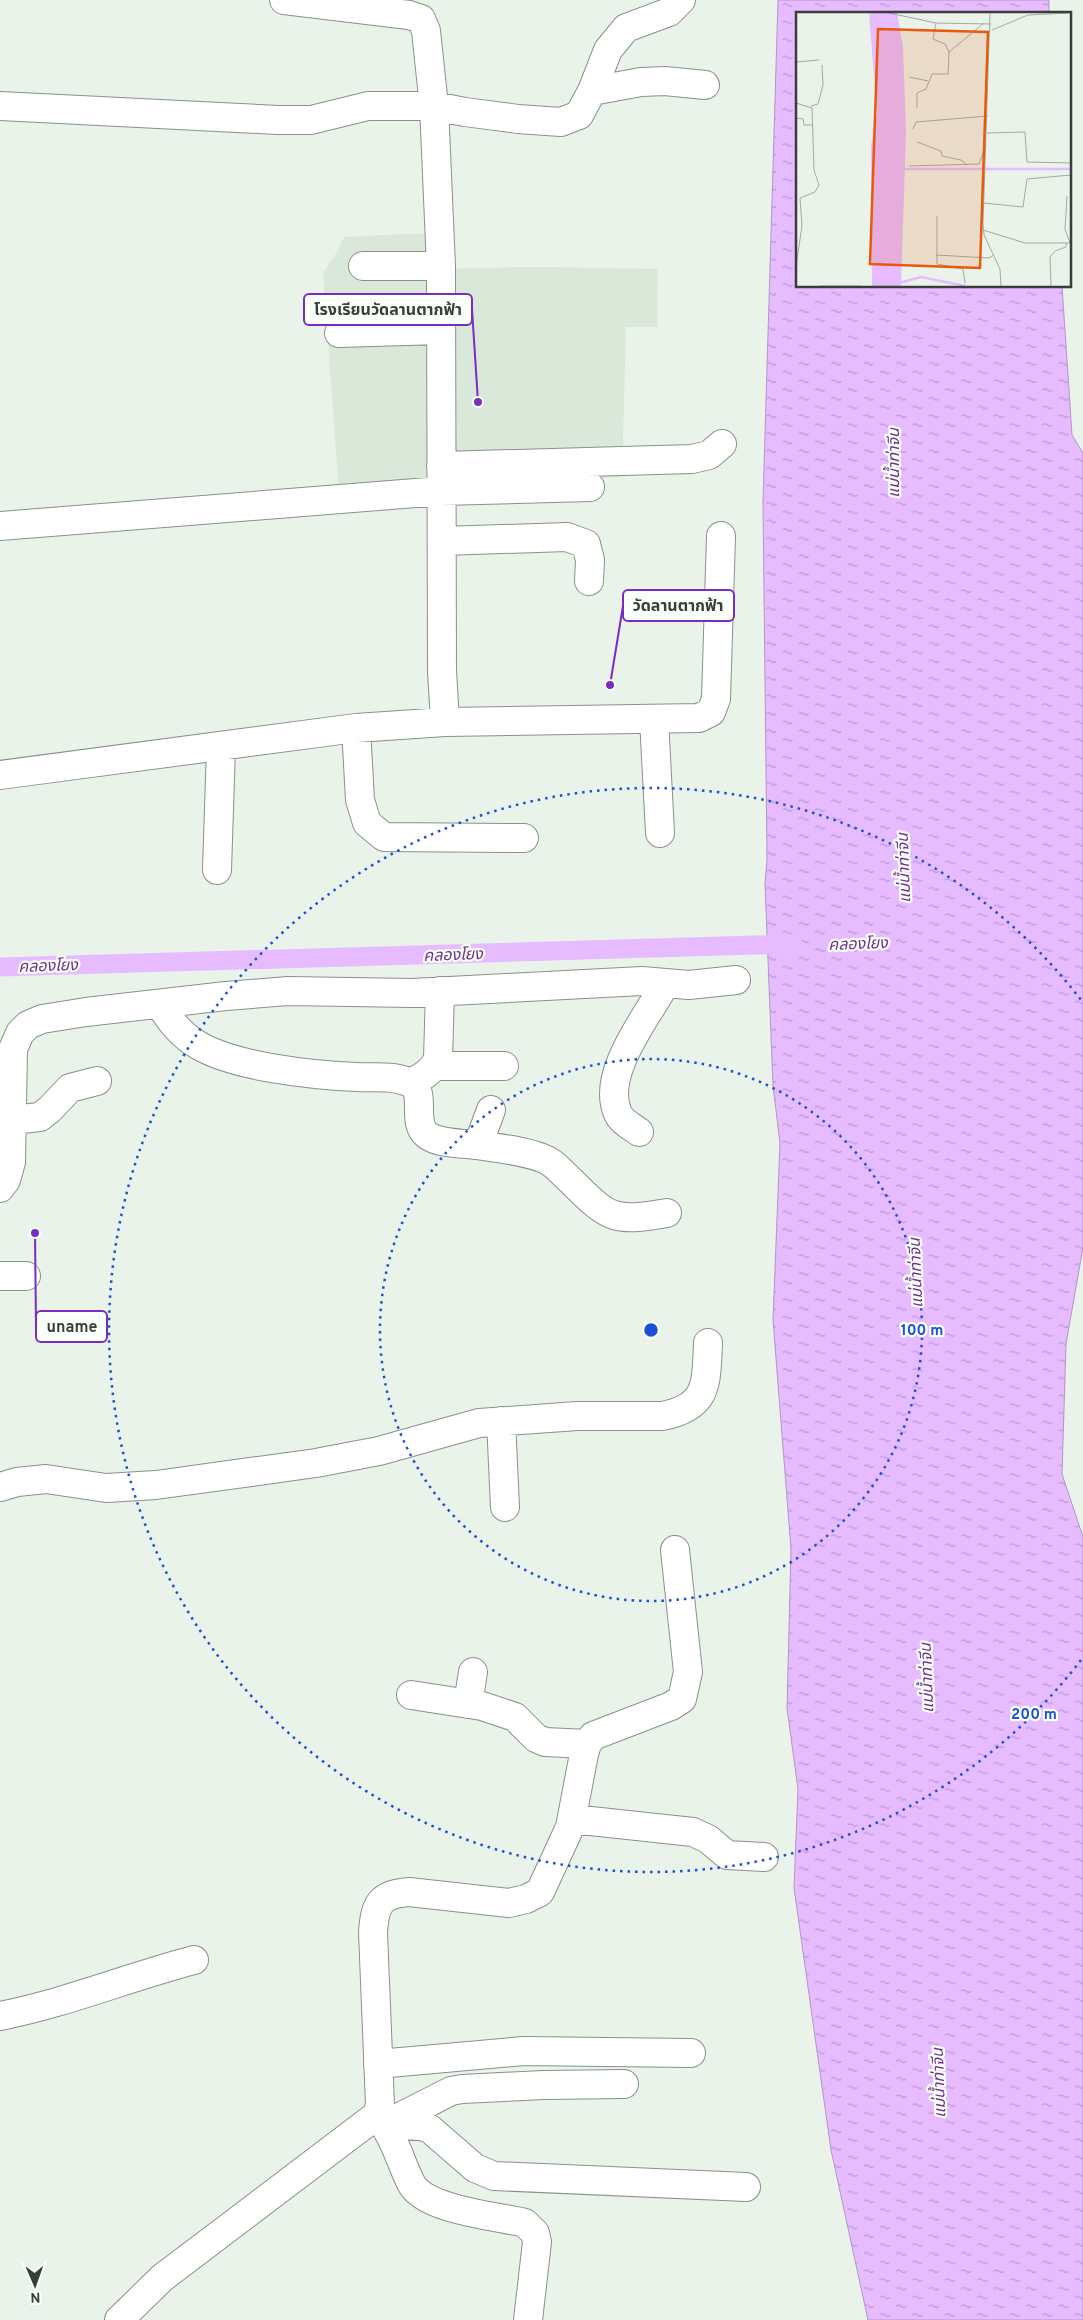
<svg xmlns="http://www.w3.org/2000/svg" width="1083" height="2320" viewBox="0 0 1083 2320" font-family="Overpass,'Noto Sans Thai',sans-serif">
  <defs>
    <pattern id="water-ripples" width="26" height="14" patternUnits="userSpaceOnUse" patternTransform="scale(1.25)"><rect width="26" height="14" fill="#e6bbff"/><path d="M2 4q2-2 4 0t4 0M15 11q2-2 4 0t4 0" fill="none" stroke="#bb99cf"/></pattern>
  </defs>
  <rect width="100%" height="100%" fill="#e9f3e9"/>
  <path fill="#d9e8d8" d="M430,233L433,269L534,267L658,269L657,327H626L622,477L457,478L339,494L323,273L337,252L344,237Z"/>
  <path fill="url(#water-ripples)" stroke="#b296c4" d="M778,0H1049V14H797V286H1062L1072,435L1083,453V1247L1066,1344L1062,1474L1083,1537V2320H868L831,2150L794,1888L798,1789L787,1708L791,1549L773,1320L780,1143L773,1086L765,884L767,859L763,502Z"/>
  <g fill="none" stroke-linecap="round" stroke-linejoin="round">
    <path stroke="#e6bbff" stroke-width="19" d="M0,967L793,944"/>
    <defs>
      <path id="minor" d="M284,0L409,15L421,19L426,31L434,106L441,266L442,671L445,722
        M592,91L641,82L665,81L705,85
        M0,106L278,120H311L368,106H434L465,112L518,119L561,122L579,115L592,91L608,50L626,28L669,12L681,0
        M363,266H441
        M339,333L440,330
        M441,466L692,459L709,455L722,444
        M0,526L441,491L590,487
        M442,541L567,537L586,544L590,560L589,581
        M654,719L660,833
        M356,728L360,800L367,823L384,837L524,838
        M0,775L356,728L445,722L699,718L711,712L716,699L721,536
        M217,870L221,747
        M160,1004C169,1020 181,1035 198,1045C235,1067 312,1075 356,1077C374,1078 392,1075 408,1082C429,1090 410,1122 427,1135C439,1144 461,1143 475,1145C497,1148 521,1150 542,1158C554,1162 559,1170 568,1178C608,1217 610,1223 667,1213
        M435,1066H504
        M411,1083C422,1077 433,1071 438,1059L440,991
        M12,1120L40,1117L50,1109L70,1088L97,1081
        M639,1132C631,1126 620,1121 617,1111C602,1072 647,1017 665,984
        M478,1145L491,1110
        M0,1188L6,1180L11,1162L13,1049L20,1033L28,1025L42,1019L86,1012L226,996L288,991L412,993L642,981L689,985L736,980
        M0,1276H26
        M501,1421L505,1507
        M0,1487L17,1482L46,1479L106,1488L156,1485L316,1463L379,1451L479,1423L577,1416H662C709,1407 706,1383 708,1343
        M411,1695L482,1706L515,1717L536,1738L545,1742L587,1744
        M468,1704L473,1672
        M572,1819L693,1832L708,1839L727,1855L764,1857
        M0,2016C66,2003 129,1977 194,1960
        M378,2064L524,2051L691,2053
        M379,2118C395,2138 400,2161 411,2183C424,2210 497,2216 525,2223L535,2233L537,2242L528,2320
        M386,2124L451,2091L462,2089L543,2085L624,2084
        M390,2132L398,2125L421,2126L430,2129L475,2168L494,2176L746,2187
        M119,2320L162,2278L377,2115L380,2105L373,1932C375,1904 380,1894 409,1892L509,1903L526,1899L540,1892L570,1827L584,1754L587,1744L593,1736L671,1706L682,1699L688,1672L675,1550"/>
    </defs>
    <use href="#minor" stroke="#899188" stroke-width="30"/>
    <use href="#minor" stroke="#fff" stroke-width="28"/>
  </g>
  <g fill="none" stroke="#1d4ed8" stroke-width="2.5" stroke-dasharray="2.5 5">
    <circle cx="651" cy="1330" r="271"/>
    <path d="M1081 1660A542 542 0 1 1 1081 1000"/>
  </g>
  <g text-anchor="middle" stroke-width="4.5" stroke-linejoin="round" paint-order="stroke">
    <g font-size="16" font-style="italic" fill="#702f8f" stroke="#f9fff9">
      <text transform="translate(893 463) rotate(-90)" y="6">แม่น้ำท่าจีน</text>
      <text transform="translate(903 868) rotate(-92)" y="6">แม่น้ำท่าจีน</text>
      <text transform="translate(858 943) rotate(-2)" y="6">คลองโยง</text>
      <text transform="translate(453 954) rotate(-2)" y="6">คลองโยง</text>
      <text transform="translate(48 965) rotate(-2)" y="6">คลองโยง</text>
      <text transform="translate(915 1273) rotate(-92)" y="6">แม่น้ำท่าจีน</text>
      <text transform="translate(926 1678) rotate(-92)" y="6">แม่น้ำท่าจีน</text>
      <text transform="translate(938 2083) rotate(-92)" y="6">แม่น้ำท่าจีน</text>
    </g>
  </g>
  <g transform="translate(796 12)">
    <rect width="275" height="275" fill="#e9f3e9"/>
    <path d="M73,1H101L107,35L110,119L105,274H76L75,134L81,102Z" fill="#e6bbff"/>
    <path fill="none" stroke="#e6bbff" stroke-width="2.5" d="M107,157H275M103,271L125,265L169,274"/>
    <path fill="none" stroke="#a3aba3" stroke-width="1" d="M93,1L140,11L195,12M194,1L187,212L188,223L204,257L205,274M140,11L137,27L149,32L153,40M196,18L232,3L273,1M0,50L23,48M113,65L132,69M0,91L16,96L18,158L23,173L19,180L4,186L6,214L0,254M15,94L22,92L27,73L26,53M121,96V81L130,77L136,62H152L153,40L188,11M0,106L7,107L8,113H17M117,117L120,110L192,104M191,121L229,120L231,150L275,151M121,130L145,139L146,144L165,148L171,153M113,154L183,152L190,133M271,184L269,217L274,231M187,191L227,195L231,167L275,163M141,204V252L167,257L169,271M187,218L229,231H275M140,243L193,246L198,243M23,274H66M255,274L254,245L259,239L270,235V231"/>
    <path fill="#e8590c" fill-opacity="0.15" stroke="#e8590c" stroke-width="2.5" d="M82,17L192,20L184,256L74,252Z"/>
    <rect width="275" height="275" fill="none" stroke="#3a3e3a" stroke-width="2.5"/>
  </g>
  <circle cx="651" cy="1330" r="8" fill="#1d4ed8" stroke="#f9fff9" stroke-width="2.5"/>
  <g font-size="15" text-anchor="middle" font-weight="bold" fill="#1d4ed8" stroke="#f9fff9" stroke-width="4.5" stroke-linejoin="round" paint-order="stroke">
    <text x="922" y="1335">100 m</text>
    <text x="1034" y="1719">200 m</text>
  </g>
  <path fill="none" stroke="#7b2cbf" stroke-width="2" d="M478 402L472 309M610 685L623 606M35 1233L36 1326"/>
  <g fill="#7b2cbf" stroke="#f9fff9" stroke-width="2">
    <circle cx="478" cy="402" r="5"/>
    <circle cx="610" cy="685" r="5"/>
    <circle cx="35" cy="1233" r="5"/>
  </g>
  <g fill="#f9fff9" stroke="#7b2cbf" stroke-width="2">
    <rect x="304" y="294" width="168" height="31" rx="5"/>
    <rect x="623" y="590" width="111" height="31" rx="5"/>
    <rect x="36" y="1311" width="71" height="31" rx="5"/>
  </g>
  <g font-size="16" text-anchor="middle" font-weight="bold" fill="#3a3e3a">
    <text x="388" y="315">โรงเรียนวัดลานตากฟ้า</text>
    <text x="678" y="611">วัดลานตากฟ้า</text>
    <text x="72" y="1332">uname</text>
  </g>
  <g transform="translate(35 2285) rotate(178)" stroke="#f9fff9" stroke-width="4" paint-order="stroke">
  <path d="M0-4L9 19L0 12L-9 19Z" fill="#3a3e3a"/>
  <text y="-8" font-size="14" font-weight="bold" text-anchor="middle" fill="#3a3e3a">N</text>
  </g>
</svg>
